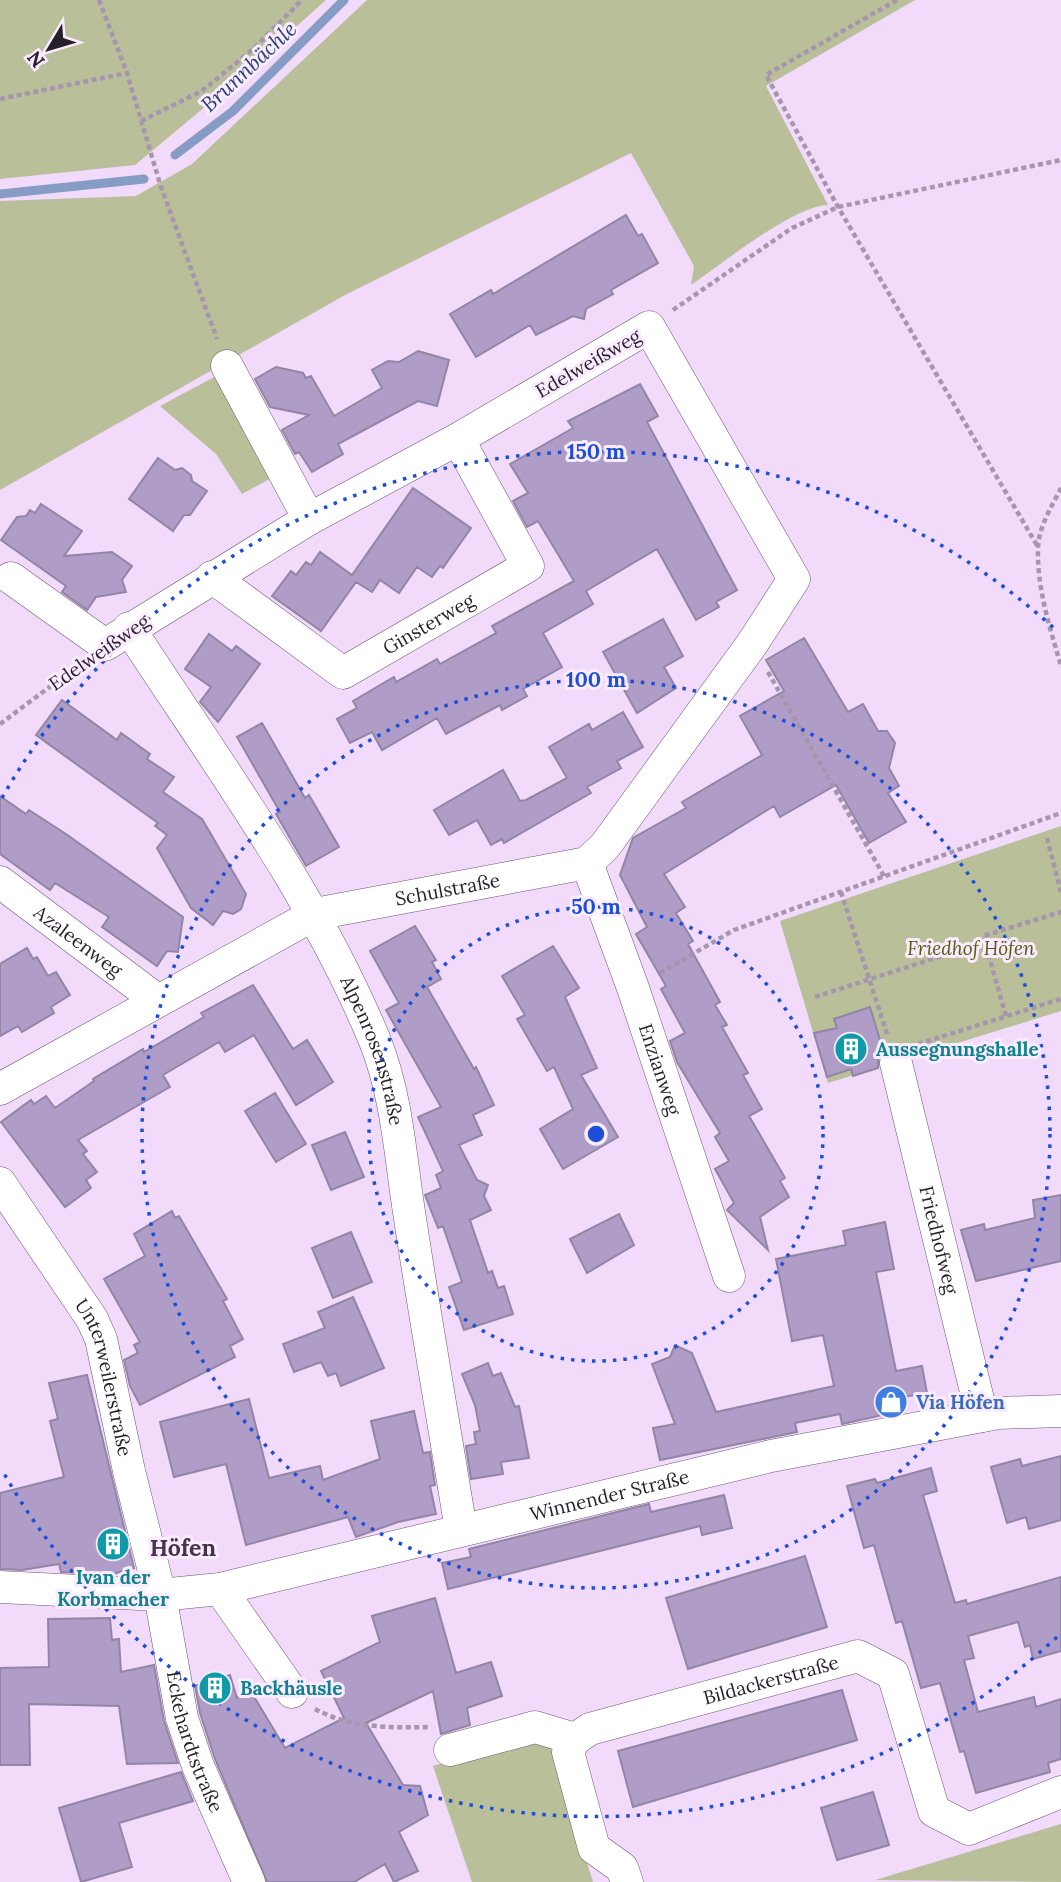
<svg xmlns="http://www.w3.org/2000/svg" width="1061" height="1882" viewBox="0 0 1061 1882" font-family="Lora,serif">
  <rect width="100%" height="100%" fill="#f2dafa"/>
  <path fill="#b8bf99" d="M0,0H326L224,91L135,165L0,179Z
    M367,0H915L766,86L828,205C793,206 722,264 691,285L694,266L631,153L345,295L0,490V201L136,196L192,164Z
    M218,375L273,477L242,494L216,454L160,406Z
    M1061,826V1011L828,1083L780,921Z
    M528,1736L543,1739L553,1752L593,1882H472L433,1766Z
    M1061,1824V1882L875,1880Z"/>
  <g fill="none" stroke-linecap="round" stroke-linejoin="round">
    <path stroke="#869cc4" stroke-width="9" d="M175,155L233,111L344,0
      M0,194L144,179"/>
  </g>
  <path fill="#af9dc8" stroke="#9285a5" stroke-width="2" d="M626,215L638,236L642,234L658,263L611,290L613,294L586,309L584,319L573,316L536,335L530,325L476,357L450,314L491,290L493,294Z
    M418,351L449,360L437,406L418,401L338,444L343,454L312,472L299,452L295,454L282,430L309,415L270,407L255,379L276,367L303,373L306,378L311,376L334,416L382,388L372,370L388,361L399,362Z
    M640,384L658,416L647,422L737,590L716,602L719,607L696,620L657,549L586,591L593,604L543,633L562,667L523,689L527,696L502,710L500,705L446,734L437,718L382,750L372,732L350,743L337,719L357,708L353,701L394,677L396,682L437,659L440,664L496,633L492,626L574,581L538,521L527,527L513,501L528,493L510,464L573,428L568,421Z
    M158,458L175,470L182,468L191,475L192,481L207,491L190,515H184L173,531L129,499Z
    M413,488L471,528L443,568L440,566L432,577L417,567L399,593L380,580L372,592L356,582L321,631L272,596L291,571L296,575L306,562L311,565L320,552L352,575Z
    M41,504L82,531L64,556L112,552L132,566L122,580L126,592L96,597L87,610L62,592L66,586L1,540L17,517L26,516L30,510L35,513Z
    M663,619L683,656L664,667L676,688L637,713L603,652Z
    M209,634L232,651L236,646L260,664L218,722L200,702L211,687L185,669Z
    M804,638L848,712L863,704L878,731H887L895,743L889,768L899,786L888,793L906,822L869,843L836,785L780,817L774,806L664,874L685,907L676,913L693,941L688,944L720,1002L715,1005L727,1025L722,1027L748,1073L743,1075L762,1109L749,1116L785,1178L780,1181L789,1197L760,1217L768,1250L727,1210L734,1203L715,1169L729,1161L715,1137L720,1133L677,1062L670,1041L685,1033L661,989L666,986L636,934L647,927L620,875L633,838L686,808L682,802L762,755L740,716L784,691L766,660Z
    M62,700L117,740L121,733L150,754L147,759L174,777L163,792L202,819L246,894L241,909L233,914L223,911L213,925L191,908L157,848L167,835L155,826L158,823L36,735Z
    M623,712L643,747L617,761L621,768L587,787L591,793L504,843L502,839L491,845L477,820L449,835L434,810L503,770L520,801L526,800L567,778L549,747L589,724L592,730Z
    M262,723L305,798L309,795L339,847L306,866L276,814L280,812L237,737Z
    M0,796L26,814L29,810L66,834L183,917L178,952L167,951L157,966L102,927L109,917L55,883L50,890L0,854Z
    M415,926L436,960L432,962L441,979L427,987L474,1069L476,1067L494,1105L473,1115L482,1135L459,1145L477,1180L488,1185L484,1196L491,1210L470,1220L488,1273L492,1271L498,1288L504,1286L513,1314L464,1330L449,1287L462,1282L443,1226L438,1228L425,1195L441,1188L436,1175L443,1171L418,1117L441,1107L386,1010L399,1003L370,951Z
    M553,946L579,988L565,997L597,1068L581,1075L618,1137L563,1169L540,1129L573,1109L554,1067L547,1071L517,1019L525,1015L502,976Z
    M27,948L33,959L37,957L48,976L56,972L70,995L51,1007L54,1013L22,1032L18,1026L0,1036V964Z
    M253,985L293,1049L307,1040L333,1082L296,1105L254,1035L225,1052L219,1042L163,1075L170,1087L78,1140L87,1151L83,1154L97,1172L86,1180L91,1188L65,1207L1,1122L31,1100L34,1104L46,1096L55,1108L94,1081L93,1079L143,1049L144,1052L204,1017L201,1013Z
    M870,1007L883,1050L878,1059V1068L853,1076L851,1069L827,1077L814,1033L837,1028L834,1019Z
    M275,1093L306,1144L276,1162L245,1111Z
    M345,1132L364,1177L331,1190L312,1145Z
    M1061,1195V1261L976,1281L961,1230L984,1224L985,1230L1035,1218L1033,1200Z
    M172,1211L175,1218L179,1216L227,1299L223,1301L243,1339L230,1346L235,1357L140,1405L130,1386L124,1360L138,1353L134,1345L140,1342L104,1279L145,1256L134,1234Z
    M619,1214L634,1245L587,1273L570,1239Z
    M885,1222L894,1269L876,1272L896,1371L922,1366L927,1393L903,1397L905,1410L842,1424L840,1414L795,1423L797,1432L660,1460L653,1428L675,1424L652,1364L670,1357L675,1345L692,1353L716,1412L834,1386L823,1335L792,1341L776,1259L846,1245L843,1231Z
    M351,1232L372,1282L333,1298L312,1248Z
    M353,1297L384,1368L341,1386L336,1373L328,1376L321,1362L294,1372L283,1344L325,1328L318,1312Z
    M488,1363L493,1376L501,1373L515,1407L519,1406L529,1458L501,1462L503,1474L471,1479L466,1446L476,1444L474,1432L480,1431L475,1405L462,1374Z
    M87,1375L134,1568L113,1574L61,1572L59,1564L22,1570L0,1569V1493L64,1477L50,1421L58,1419L49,1383Z
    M249,1399L269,1478L320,1466L323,1480L380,1459L371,1421L414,1411L423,1453L430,1452L435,1485L430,1486L436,1514L398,1522L356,1537L348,1517L246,1545L226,1464L174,1477L160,1422Z
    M1061,1456V1520L1029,1529L1026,1517L1007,1523L991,1467L1020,1459L1022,1466Z
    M931,1468L937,1491L923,1495L955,1603L966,1600L967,1604L1061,1577V1651L1033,1659L1030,1645L1025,1647L1018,1622L968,1636L974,1658L964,1660L978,1712L1034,1697L1036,1707L1061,1699V1759L1048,1763L1050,1772L976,1793L964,1751L960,1752L940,1683L921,1688L902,1621L896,1623L874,1545L864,1548L847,1486L875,1479L877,1483Z
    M724,1495L732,1528L702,1535L700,1526L448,1589L442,1563L471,1557L469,1549L649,1504L651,1512Z
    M805,1556L827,1627L688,1669L666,1598Z
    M435,1598L456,1673L491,1662L502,1696L467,1708L470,1725L441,1734L433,1691L366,1723L403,1785L420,1786L428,1815L399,1832L418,1871L394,1882L385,1864L354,1882H267L215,1759L200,1713L195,1686L230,1675L237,1698L250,1690L285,1748L344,1718L321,1671L380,1642L372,1616Z
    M110,1618L112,1640L119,1639L121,1672L154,1665L164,1721L178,1763L127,1764L119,1706L29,1704L30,1765H0V1668L49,1667L48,1619Z
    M842,1690L857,1740L633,1807L618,1751Z
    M181,1772L193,1801L119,1823L132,1867L81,1882L59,1808Z
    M873,1792L889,1845L837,1860L821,1808Z"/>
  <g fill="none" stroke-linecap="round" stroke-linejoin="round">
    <defs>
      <g id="minor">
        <path d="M227,366L309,519"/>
        <path id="s1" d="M212,577L343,673L528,566L458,439"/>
        <path id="s2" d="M129,628C216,762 314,893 375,1041C397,1096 400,1154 409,1212C425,1318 444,1424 461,1530"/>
        <path id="s3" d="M587,863L633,988L729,1276"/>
        <path id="s4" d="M0,882L157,1000"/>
        <path id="s5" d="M896,1063L982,1416"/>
        <path id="s6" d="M0,1089L315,914L587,863L605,846L752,644L794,579L649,327L458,439L309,519L105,645L11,578"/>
        <path id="s7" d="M0,1183L92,1319L101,1339L129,1471L160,1595L182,1718L198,1766L249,1882"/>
        <path id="s8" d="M0,1587L160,1595L220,1589L771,1456L998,1413L1061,1411"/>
        <path d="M220,1589L292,1692"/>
        <path d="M450,1750L535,1727L575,1739"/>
        <path id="s9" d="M627,1882L622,1868L594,1848L568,1752L575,1739L590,1729L858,1656L893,1674L934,1811L969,1829L1061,1792"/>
      </g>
    </defs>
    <use href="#minor" stroke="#6c5772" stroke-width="33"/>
    <path stroke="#a795ae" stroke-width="4.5" stroke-dasharray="5 3.5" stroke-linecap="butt" d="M99,0L127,73L161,187L217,339
      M897,0L766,75L838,207L1038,547
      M0,99L127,73
      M141,121L202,91L253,49L302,0
      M673,310L792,228L838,207L1061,160
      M1061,488C1052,506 1038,528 1038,549C1037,589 1050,628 1061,666
      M768,672L884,876
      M0,724L79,665
      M1047,838L1061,892
      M841,892L887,1034
      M660,973L734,930L1061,813
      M815,997L984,942
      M1006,1016L983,936L1061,912
      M918,1044L1061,999
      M315,1709C350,1728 391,1728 429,1727"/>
    <use href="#minor" stroke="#fff" stroke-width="32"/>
  </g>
  <g fill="none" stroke="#1d4ed8" stroke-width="3.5" stroke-dasharray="3.5 7">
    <circle cx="596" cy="1134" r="227"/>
    <circle cx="596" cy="1134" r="454"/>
    <path d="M1057 1637A682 682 0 0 1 2 1470M2 798A682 682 0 0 1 1057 631"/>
  </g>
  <defs>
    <symbol id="building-disc" viewBox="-11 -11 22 22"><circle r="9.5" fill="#0f9aa8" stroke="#faebfe"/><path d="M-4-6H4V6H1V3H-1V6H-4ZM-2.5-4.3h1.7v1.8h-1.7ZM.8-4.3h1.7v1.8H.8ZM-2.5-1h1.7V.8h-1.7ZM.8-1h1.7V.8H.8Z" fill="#fff"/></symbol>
    <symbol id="shop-disc" viewBox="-11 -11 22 22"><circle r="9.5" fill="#3f7fe0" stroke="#faebfe"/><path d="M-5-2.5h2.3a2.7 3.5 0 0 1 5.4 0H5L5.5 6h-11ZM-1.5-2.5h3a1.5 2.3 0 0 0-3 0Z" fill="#fff"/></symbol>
  </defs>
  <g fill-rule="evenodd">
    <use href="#building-disc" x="832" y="1030" width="38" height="38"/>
    <use href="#shop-disc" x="872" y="1383" width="38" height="38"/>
    <use href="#building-disc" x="94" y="1525" width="38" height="38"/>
    <use href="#building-disc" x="196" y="1669" width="38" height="38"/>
  </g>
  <g text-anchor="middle" stroke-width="6" stroke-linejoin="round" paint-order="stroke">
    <g font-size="19" fill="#271f2a" stroke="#faebfe">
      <text transform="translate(588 363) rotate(-30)" y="7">Edelweißweg</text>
      <text dy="7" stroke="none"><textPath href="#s1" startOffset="261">Ginsterweg</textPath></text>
      <text transform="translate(99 652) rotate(-35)" y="7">Edelweißweg</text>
      <text dy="7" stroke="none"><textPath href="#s6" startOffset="495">Schulstraße</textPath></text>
      <text dy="7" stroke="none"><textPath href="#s4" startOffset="98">Azaleenweg</textPath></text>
      <text dy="7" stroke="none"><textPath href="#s2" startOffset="490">Alpenrosenstraße</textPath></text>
      <text dy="7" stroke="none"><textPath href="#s3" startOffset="219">Enzianweg</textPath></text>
      <text dy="7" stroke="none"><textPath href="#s5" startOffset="182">Friedhofweg</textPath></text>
      <text dy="7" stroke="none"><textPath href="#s7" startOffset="224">Unterweilerstraße</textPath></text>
      <text dy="7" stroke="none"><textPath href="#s8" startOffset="621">Winnender Straße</textPath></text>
      <text dy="7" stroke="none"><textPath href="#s9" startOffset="369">Bildackerstraße</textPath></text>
      <text dy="7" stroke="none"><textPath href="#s7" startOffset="600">Eckehardtstraße</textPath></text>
    </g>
    <g font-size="19" font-style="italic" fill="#555d13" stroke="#faebfe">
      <text x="971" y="955">Friedhof Höfen</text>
    </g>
    <g font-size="19" font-weight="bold" fill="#0d838f" stroke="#faebfe" text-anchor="start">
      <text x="876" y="1056">Aussegnungshalle</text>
      <text x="113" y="1584" text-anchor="middle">Ivan der<tspan x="113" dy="22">Korbmacher</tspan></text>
      <text x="240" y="1695">Backhäusle</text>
    </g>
    <g font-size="19" font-weight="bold" fill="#366cbe" stroke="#faebfe" text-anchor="start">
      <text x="916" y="1409">Via Höfen</text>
    </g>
    <g font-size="21" font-style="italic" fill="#274276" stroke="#faebfe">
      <text transform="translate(249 67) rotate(-43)" y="7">Brunnbächle</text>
    </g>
    <g font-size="23" font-weight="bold" fill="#46334c" stroke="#faebfe">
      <text x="183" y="1556">Höfen</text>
    </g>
  </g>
  <circle cx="596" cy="1134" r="10" fill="#1d4ed8" stroke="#faebfe" stroke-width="3.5"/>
  <g font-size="21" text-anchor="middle" font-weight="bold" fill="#1d4ed8" stroke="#faebfe" stroke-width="6" stroke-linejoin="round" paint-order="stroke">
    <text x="596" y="459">150 m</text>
    <text x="596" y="687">100 m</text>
    <text x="596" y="914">50 m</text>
  </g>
  <g transform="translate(49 49) rotate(232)" stroke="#faebfe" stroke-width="5" paint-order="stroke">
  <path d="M0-5L12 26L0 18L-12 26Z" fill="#271f2a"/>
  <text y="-10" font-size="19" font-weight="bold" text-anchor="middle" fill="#271f2a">N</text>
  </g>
</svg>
